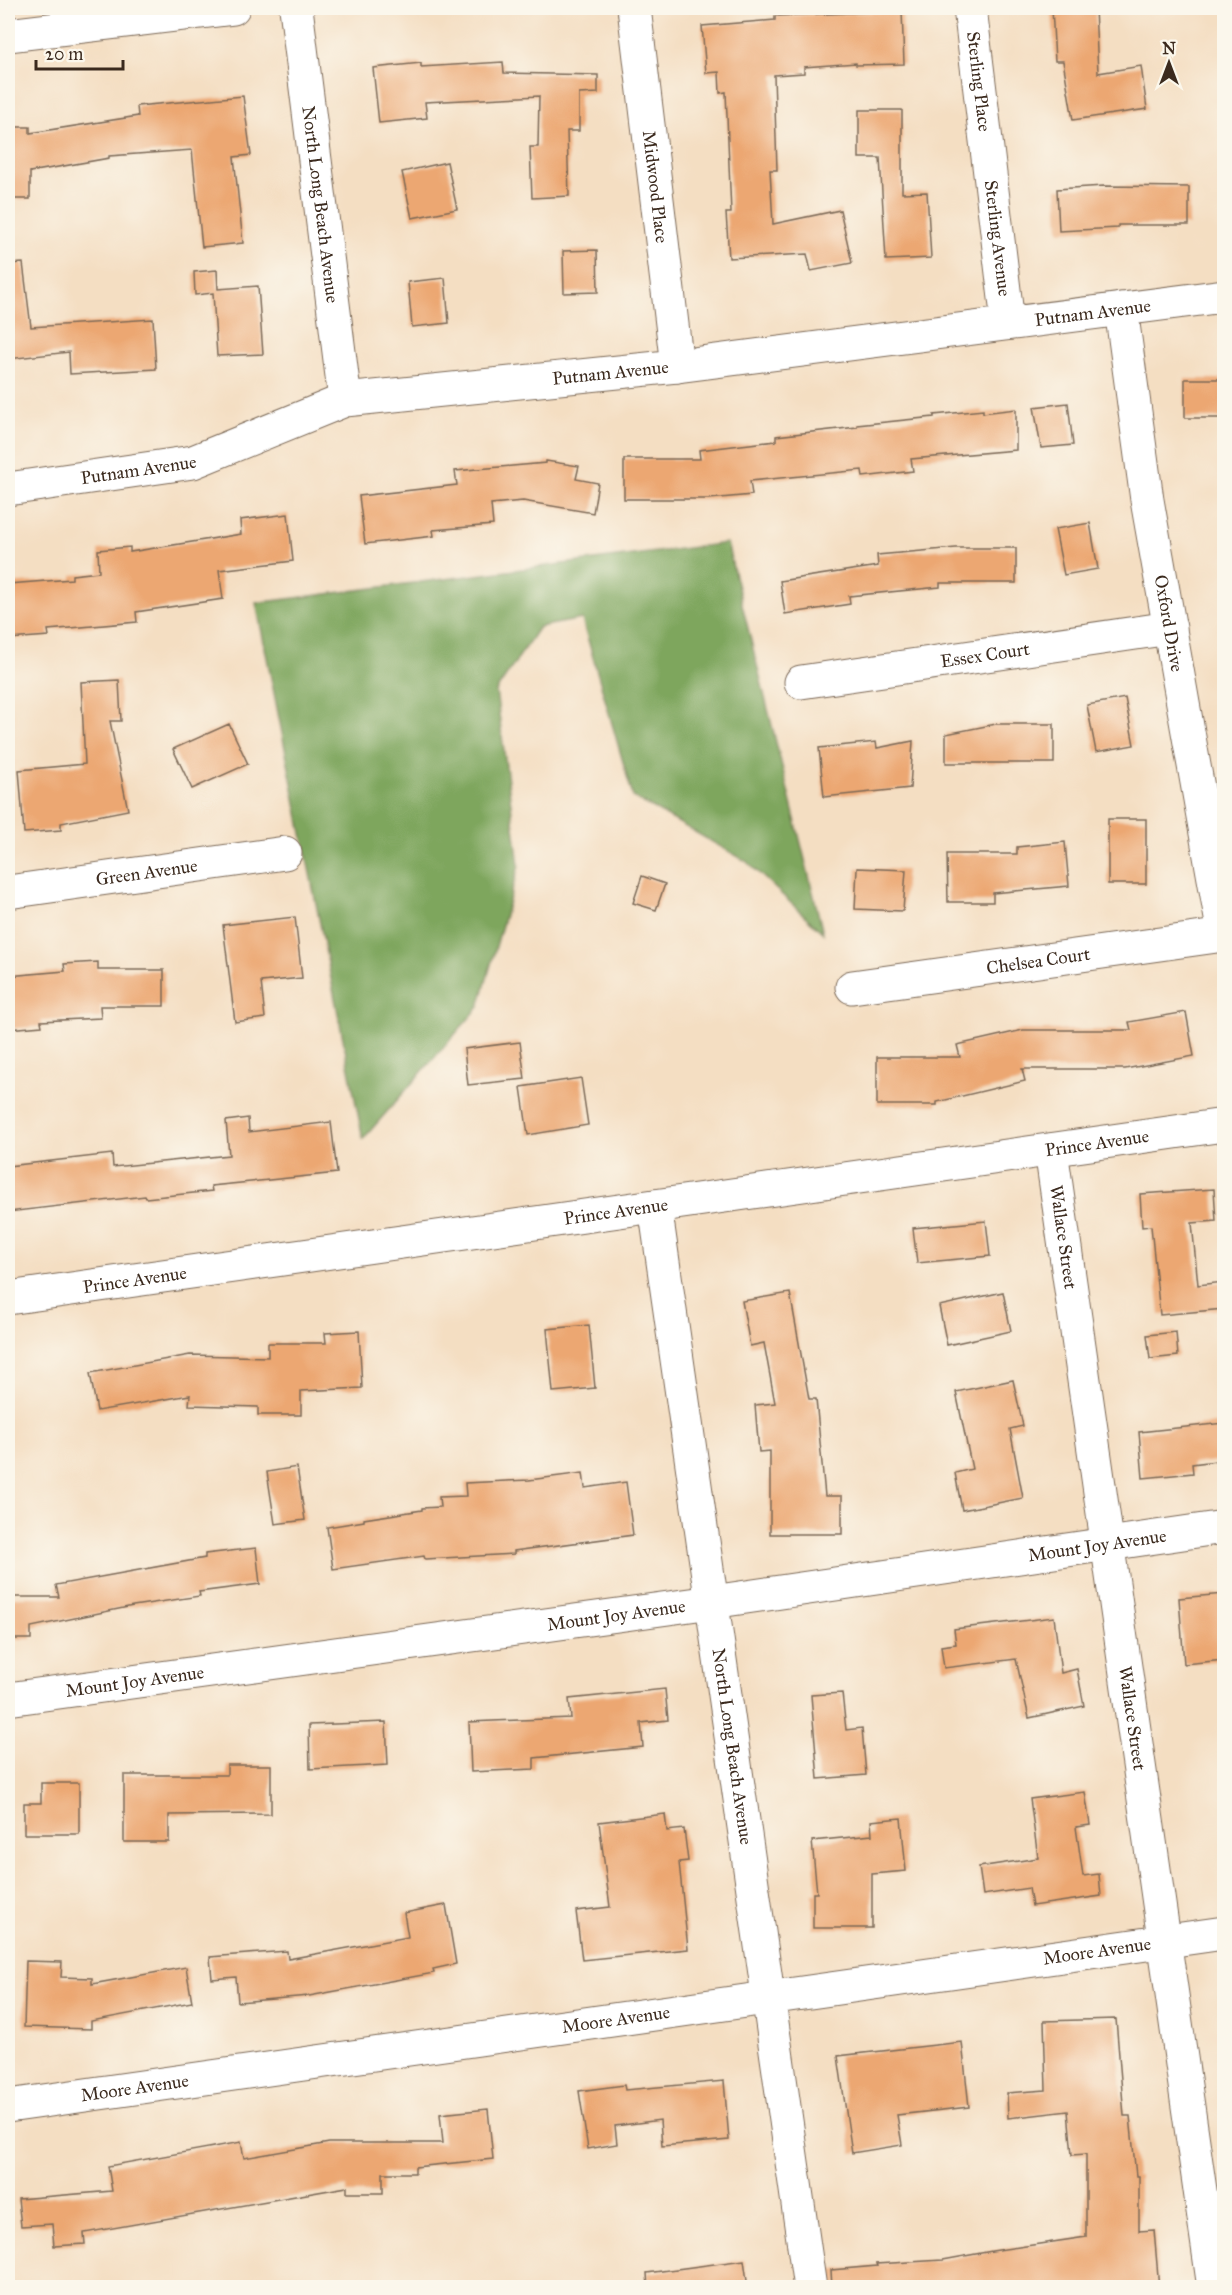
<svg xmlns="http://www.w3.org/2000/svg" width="1232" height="2295" viewBox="0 0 1232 2295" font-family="'IM FELL Great Primer',serif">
  <rect width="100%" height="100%" fill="#fbf7ec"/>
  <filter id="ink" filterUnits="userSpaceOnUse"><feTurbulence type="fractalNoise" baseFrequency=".0167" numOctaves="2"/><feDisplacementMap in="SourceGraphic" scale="12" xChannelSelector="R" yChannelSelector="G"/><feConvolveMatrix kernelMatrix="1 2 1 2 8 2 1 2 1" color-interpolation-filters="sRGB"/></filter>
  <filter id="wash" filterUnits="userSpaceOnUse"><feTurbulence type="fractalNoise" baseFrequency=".008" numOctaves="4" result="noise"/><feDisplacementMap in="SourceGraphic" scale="24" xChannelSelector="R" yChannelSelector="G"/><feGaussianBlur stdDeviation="1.35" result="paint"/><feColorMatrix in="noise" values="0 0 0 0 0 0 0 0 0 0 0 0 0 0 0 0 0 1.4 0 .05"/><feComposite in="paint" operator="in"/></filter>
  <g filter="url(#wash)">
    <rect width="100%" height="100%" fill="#f4dec2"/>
    <path fill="#7ea65d" stroke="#5c683e" stroke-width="1.5" d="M727,543L823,933L746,861L633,797L582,619L539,627L496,691L519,865L479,1007L363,1139L256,603Z"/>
    <g id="blocks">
      <path fill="#eca772" d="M1052,8H1095L1098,73L1141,66L1147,109L1073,120L1063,61H1055Z
        M902,11L904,64L856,65V63L804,67V73L774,75L777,170H770L773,224L840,210L852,263L811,271L807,254L729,258L726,213H731L726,92L720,93L719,72L706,73L702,26L775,20V16Z
        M503,62L504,73L598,75V93L579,94V131H567L569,196L532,198L530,147H538L539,96L425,102L427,118L379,123L373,68L421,63V67Z
        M243,96L251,155L234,157L243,243L202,247L192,150L109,156V158L30,172V199H8V127H30V133L138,116L137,106Z
        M859,110H902V193L927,192L931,258L886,260L880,158H859Z
        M447,162L457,209L412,218L402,172Z
        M1104,186L1189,187V225H1118V228L1059,231L1057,189Z
        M597,250L598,292L564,293L563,251Z
        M23,263L31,327L153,319L156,369L70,374L69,352L8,359V264Z
        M217,270L218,289L258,286L263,354L217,356L213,293L195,295L194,272Z
        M445,278L449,323L412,327L408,282Z
        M1185,379H1224V418H1185Z
        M1068,403L1073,445L1041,448L1034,407Z
        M1016,409V450L911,459L913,471L863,477L862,470L750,481L752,495L709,499H624V459H700L699,450L776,441V436L857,427V425L934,417V415L983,410V413Z
        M546,461L579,466L576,479L598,483L593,513L523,501L491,504L493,525L433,530L434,536L365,544L359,496L457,485L455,471L546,463Z
        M288,514L293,561L219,570L223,599L136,612L137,622L48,630L49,636L8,639V584L72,579V575L99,572L98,550L130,547V552L241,534L240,520Z
        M1090,523L1098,569L1064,575L1055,529Z
        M956,548H1016V583H940V587L849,596L850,604L785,614L780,581L878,566L877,555Z
        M119,680L121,721H110L128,810L61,823V830L24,833L19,770L85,764L81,682Z
        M1125,698L1134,745L1096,752L1087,705Z
        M229,724L248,764L192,789L173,749Z
        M996,724H1054V763H946V734Z
        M913,741L910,788L824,797L819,748L876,742L877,748Z
        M1108,819H1146V884H1108Z
        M1065,842L1069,886L993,893V902H948L947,854H1017V847Z
        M857,868L906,870L903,911L855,909Z
        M642,876L665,884L656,910L633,903Z
        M295,917L302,978L261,982L265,1018L235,1022L223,925Z
        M98,962V970H164V1006H100L101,1018L41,1021L42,1026L8,1029V976L65,971L64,964Z
        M1186,1012L1194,1056L1125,1069H1022L1025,1081L937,1102V1105H877V1057H960L957,1045L1023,1030H1131L1129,1022Z
        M520,1042L525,1079L468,1085L464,1049Z
        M581,1078L588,1125L528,1135L521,1087Z
        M248,1118L249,1132L331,1122L337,1173L211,1186L212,1191L146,1198L145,1196L8,1212V1166L112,1154L113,1167L229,1155L226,1121Z
        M1214,1189L1216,1221L1192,1223L1198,1285L1224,1282V1309L1160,1315L1151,1226L1142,1227L1140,1194Z
        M986,1221L990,1256L917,1263L913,1228Z
        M1003,1292L1011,1331L947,1345L939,1306Z
        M790,1293L809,1399H816L825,1496H842V1534H770V1451L759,1452L755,1405L775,1403L764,1343L750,1346L742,1301Z
        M589,1325L595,1388L553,1392L547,1329Z
        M359,1331L362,1388L301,1391V1415H258V1407L189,1405L190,1395L97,1411L90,1373L190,1355L268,1357V1343H326L325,1333Z
        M1176,1332L1178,1356L1150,1359L1147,1335Z
        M1013,1380L1023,1426L1010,1429L1023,1498L962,1510L955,1473L972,1469L956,1392Z
        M1224,1423V1460L1192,1464L1193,1473L1143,1478L1139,1432Z
        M297,1467L305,1520L275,1524L267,1472Z
        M583,1473L585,1488L626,1482L633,1535L514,1551V1554L425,1559L424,1556L333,1569L327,1527L364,1521V1519L422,1510V1508L440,1507L439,1497L466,1496L465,1483L529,1480Z
        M256,1548L260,1584L199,1592L200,1596L133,1606L31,1627V1639H8V1597H59L56,1585L205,1558V1554Z
        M1224,1594V1660L1184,1664L1179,1598Z
        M1054,1617L1061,1673L1077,1669L1084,1706L1029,1718L1016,1659L944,1668L941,1646L956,1644L954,1629Z
        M665,1689L668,1720L641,1723L643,1747L534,1758V1769L471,1772L469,1722L571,1718L569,1699Z
        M842,1693L846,1730L862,1728L866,1775L818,1779L811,1695Z
        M386,1722L388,1765L310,1769L309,1725Z
        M227,1765H271V1814L169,1815V1842H124V1775H227Z
        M41,1783H79V1834H24V1803H41Z
        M1085,1792L1090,1825L1076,1827L1083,1876L1099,1874L1101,1896L1032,1906L1029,1888L983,1895L979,1867L1038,1858L1030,1799Z
        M665,1814L667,1831L684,1829L688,1861L679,1862L688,1949L582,1960L576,1911L610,1907L599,1822Z
        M901,1818L906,1871L872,1874V1928H813V1893H817L812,1841L872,1835L871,1821Z
        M446,1905L456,1964L433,1969L434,1973L309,1996L238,2002L236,1977L212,1979L210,1957L287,1951L288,1959L408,1937L404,1913Z
        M26,1961L62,1962L61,1977L92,1978V1984L186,1967L192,2002L91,2021V2029L24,2027Z
        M1116,2019L1124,2116H1130L1136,2176H1139V2231L1154,2230L1159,2288H832L831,2270L877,2266L876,2264L943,2260L992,2251L1086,2237V2154L1072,2155L1068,2111L1008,2118L1007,2093L1046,2090L1044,2021Z
        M962,2042L969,2107L897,2115L902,2145L852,2153L838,2056Z
        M724,2081L729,2140L662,2146L660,2120L615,2126L617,2144L588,2149L579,2091L624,2085L625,2090Z
        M488,2109L493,2159L415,2167V2173H383V2193H347V2187L84,2233L85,2244L54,2246L52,2224L21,2226L18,2199L112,2191L108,2166L241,2142L244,2158L329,2143H443L440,2114Z
        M744,2260L748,2288H648L647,2273Z"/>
    </g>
  </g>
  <g filter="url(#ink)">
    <use href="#blocks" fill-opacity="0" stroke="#7c6957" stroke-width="1.5"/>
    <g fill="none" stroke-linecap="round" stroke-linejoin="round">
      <defs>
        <g id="street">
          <path id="s1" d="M296,8L345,400"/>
          <path id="s2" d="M634,8L677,366"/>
          <path id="s3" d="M970,8L1008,323"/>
          <path d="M8,35L233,8"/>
          <path id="s4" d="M1121,309L1147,500L1224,935"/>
          <path id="s5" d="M8,489L193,462L345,400L677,366L1224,296"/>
          <path id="s6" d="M801,682L1170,628"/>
          <path id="s7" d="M8,892L285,853"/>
          <path id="s8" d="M852,987L1224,935"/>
          <path id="s9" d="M1051,1150L1214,2288"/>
          <path id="s10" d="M655,1206L810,2288"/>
          <path id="s11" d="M8,1298L1224,1125"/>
          <path id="s12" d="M8,1699L712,1602L1224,1527"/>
          <path id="s13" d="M8,2106L1224,1933"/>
        </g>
      </defs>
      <use href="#street" stroke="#7c6957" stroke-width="35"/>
      <use href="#street" stroke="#fff" stroke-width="33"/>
    </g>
  </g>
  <g text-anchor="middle" stroke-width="4.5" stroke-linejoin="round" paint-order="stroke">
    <g font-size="18" fill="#3b2a1e" stroke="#fbf7ec">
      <text dy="6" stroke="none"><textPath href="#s3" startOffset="74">Sterling Place</textPath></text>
      <text dy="6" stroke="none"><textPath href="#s2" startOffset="180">Midwood Place</textPath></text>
      <text dy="6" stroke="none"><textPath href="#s1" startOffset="198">North Long Beach Avenue</textPath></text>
      <text dy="6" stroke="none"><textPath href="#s3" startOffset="232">Sterling Avenue</textPath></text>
      <text dy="6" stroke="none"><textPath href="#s5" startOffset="1104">Putnam Avenue</textPath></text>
      <text dy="6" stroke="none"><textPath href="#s5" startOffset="618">Putnam Avenue</textPath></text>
      <text dy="6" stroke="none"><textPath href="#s5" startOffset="132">Putnam Avenue</textPath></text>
      <text dy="6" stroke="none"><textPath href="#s4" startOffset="318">Oxford Drive</textPath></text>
      <text dy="6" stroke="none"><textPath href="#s6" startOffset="186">Essex Court</textPath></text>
      <text dy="6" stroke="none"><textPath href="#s7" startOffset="140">Green Avenue</textPath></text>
      <text dy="6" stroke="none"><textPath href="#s8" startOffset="188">Chelsea Court</textPath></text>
      <text dy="6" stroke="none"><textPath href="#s11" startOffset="1100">Prince Avenue</textPath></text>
      <text dy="6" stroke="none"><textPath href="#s11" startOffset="614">Prince Avenue</textPath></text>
      <text dy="6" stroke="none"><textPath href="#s9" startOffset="88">Wallace Street</textPath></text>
      <text dy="6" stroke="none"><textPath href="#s11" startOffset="128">Prince Avenue</textPath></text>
      <text dy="6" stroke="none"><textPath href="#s12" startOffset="1100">Mount Joy Avenue</textPath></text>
      <text dy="6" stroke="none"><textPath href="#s12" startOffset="614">Mount Joy Avenue</textPath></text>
      <text dy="6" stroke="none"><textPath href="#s12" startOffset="128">Mount Joy Avenue</textPath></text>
      <text dy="6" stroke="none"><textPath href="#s9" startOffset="574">Wallace Street</textPath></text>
      <text dy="6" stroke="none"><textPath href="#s10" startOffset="546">North Long Beach Avenue</textPath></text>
      <text dy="6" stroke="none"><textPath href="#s13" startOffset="1100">Moore Avenue</textPath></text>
      <text dy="6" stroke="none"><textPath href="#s13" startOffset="614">Moore Avenue</textPath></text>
      <text dy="6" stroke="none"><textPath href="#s13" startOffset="128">Moore Avenue</textPath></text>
    </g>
  </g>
  <rect width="1232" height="2295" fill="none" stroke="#fbf7ec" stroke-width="30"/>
  <g transform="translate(1169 63)" stroke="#fbf7ec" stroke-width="4.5" paint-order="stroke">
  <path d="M0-4.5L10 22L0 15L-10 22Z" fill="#3b2a1e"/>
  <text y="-9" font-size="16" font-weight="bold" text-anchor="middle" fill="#3b2a1e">N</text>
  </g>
  <path d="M36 60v9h87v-9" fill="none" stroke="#3b2a1e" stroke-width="3"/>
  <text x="45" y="60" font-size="18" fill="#3b2a1e" stroke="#fbf7ec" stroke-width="4.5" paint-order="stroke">20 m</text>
</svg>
